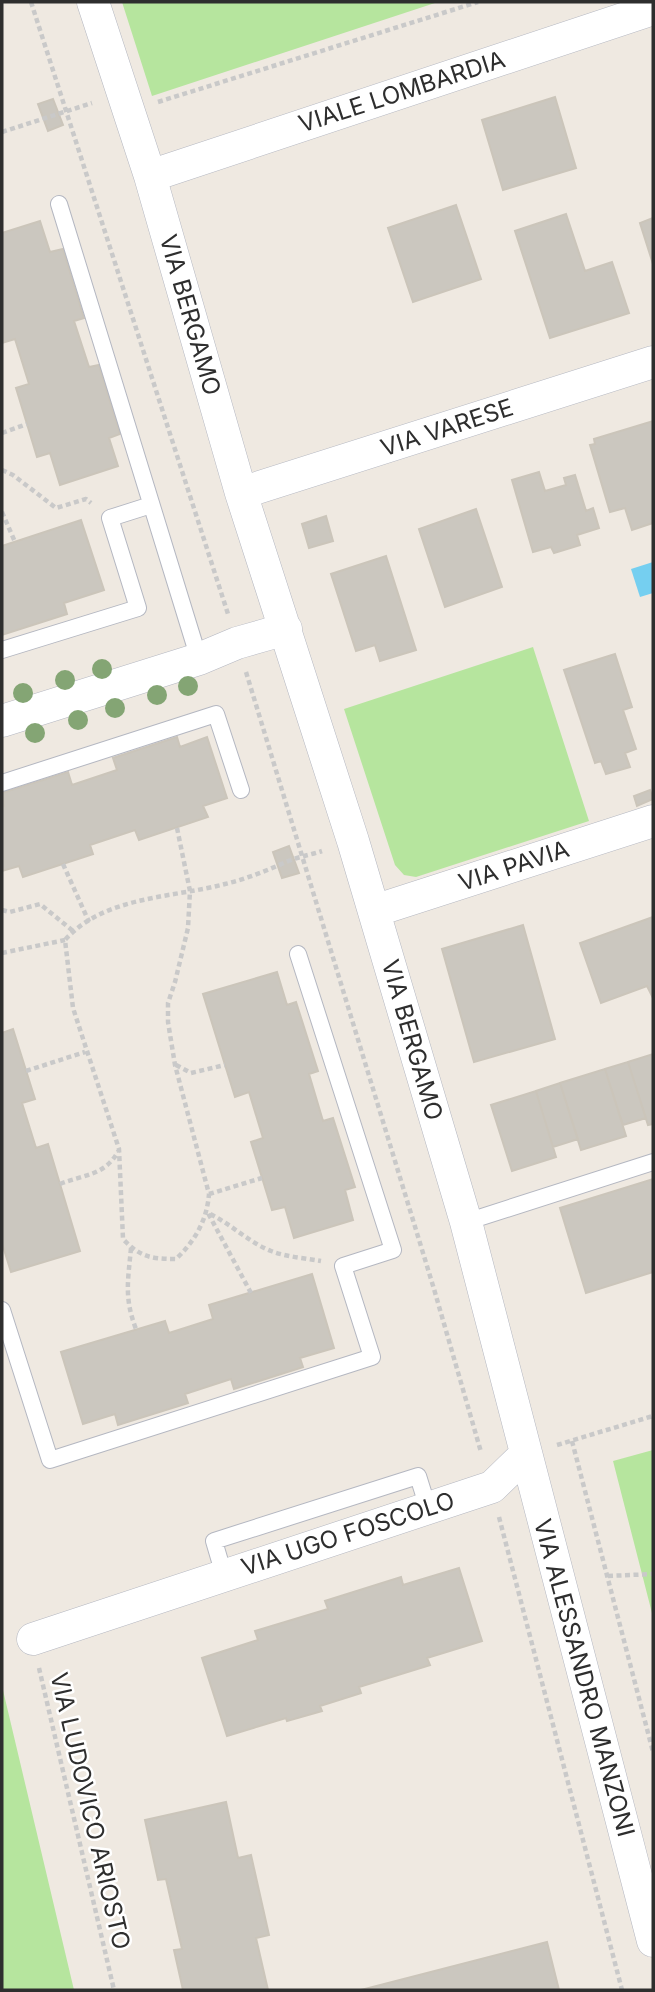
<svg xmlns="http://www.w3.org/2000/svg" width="655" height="1992" viewBox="0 0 655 1992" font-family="Inter,sans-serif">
  <rect width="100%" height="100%" fill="#efe9e1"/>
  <path fill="#b6e59e" d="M122,2H438L152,96Z
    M533,647L589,821L416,877L404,875L395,865L344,709Z
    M653,1450V1617L613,1461Z
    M2,1686L74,1990H2Z"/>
  <path fill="#75cff0" d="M653,562V593L640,597L631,569Z"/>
  <path fill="#cbc7bf" stroke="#cbc5ba" stroke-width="2" d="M555,97L576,168L503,190L482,120Z
    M53,99L63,125L48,131L38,104Z
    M456,205L481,279L413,302L388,228Z
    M566,214L585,271L612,262L629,313L550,338L515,231Z
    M653,218V264L640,223Z
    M40,221L50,252L63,249L84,318L74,321L89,367L99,365L120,434L109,438L118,466L60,485L50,453L37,457L27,424L16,388L29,384L15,339L2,343V233Z
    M653,421V523L632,530L625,508L610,512L590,445L595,444L594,439Z
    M539,472L545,491L566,485L564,478L575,475L586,511L593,508L599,528L577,535L580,545L554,553L551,547L533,552L512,480Z
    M476,509L502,587L445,607L419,529Z
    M326,516L333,541L309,548L302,524Z
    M81,520L104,590L64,603L67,614L2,635V546Z
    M386,556L416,650L380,661L375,645L356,651L331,574Z
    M615,654L632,707L623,710L636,749L625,753L630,767L606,774L601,761L595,763L564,670Z
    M177,737L180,747L207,737L227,798L203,806L208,817L139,840L135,830L90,845L93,854L23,877L19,866L2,871V807L4,806L2,793L68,772L72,785L117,770L113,758Z
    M650,790L653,799L637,806L634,796Z
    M289,846L299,873L282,878L273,852Z
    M653,917V998L647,986L601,1003L580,943Z
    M523,925L555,1039L474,1062L442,949Z
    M277,972L287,1005L296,1002L318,1071L309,1074L323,1121L333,1118L355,1187L345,1190L353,1220L294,1238L285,1207L272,1210L251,1142L263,1138L249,1092L235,1097L203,994Z
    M13,1029L35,1099L22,1103L36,1148L48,1144L80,1251L11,1272L2,1243V1033Z
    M653,1054V1124L648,1125L628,1062Z
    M628,1062L646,1118L623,1125L605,1069Z
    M605,1069L626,1136L581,1150L560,1083Z
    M560,1083L578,1139L553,1147L536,1091Z
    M536,1091L556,1157L512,1171L491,1105Z
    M653,1179V1272L586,1293L560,1208Z
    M312,1274L334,1348L300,1358L303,1367L234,1389L231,1379L185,1394L188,1403L118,1425L115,1414L83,1424L61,1352L165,1321L169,1333L213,1319L209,1305Z
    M459,1568L482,1641L427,1658L430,1665L359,1687L361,1693L320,1706L322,1711L287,1721L286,1718L227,1736L202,1658L258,1640L255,1631L328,1609L325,1601L401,1577L403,1585Z
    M226,1802L238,1858L251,1855L269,1935L256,1938L268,1990H183L174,1950L182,1949L166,1879L158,1880L145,1820Z
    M547,1942L559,1990H361Z"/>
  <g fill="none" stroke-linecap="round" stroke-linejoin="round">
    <defs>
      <path id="lane" d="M59,204L199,659
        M2,650L138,608L110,518L151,505
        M2,783L216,714L241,790
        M466,1222L653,1162
        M2,1310L50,1460L372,1357L343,1266L393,1250L298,954
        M224,1575L214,1541L418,1476L428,1508"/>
      <path id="street" d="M93,2L150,176L241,493L353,841L466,1222L653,1941
        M150,176L653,9
        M241,493L653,362
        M2,721L199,659L237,643L286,629
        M374,911L653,821
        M33,1639L492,1487L526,1454"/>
    </defs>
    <use href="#lane" stroke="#b4b7c1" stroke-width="18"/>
    <use href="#street" stroke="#b4b7c1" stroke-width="33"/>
    <path stroke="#c9c9c9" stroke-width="4.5" stroke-dasharray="5 3.5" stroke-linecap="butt" d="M31,2L228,614
      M158,102L478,2
      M2,132L92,103
      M2,433L27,424
      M2,470L13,475L56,508L86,499L91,503
      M2,512L15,542
      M246,672L434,1289L481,1452
      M177,828L190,891L188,928L175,982L168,1003V1022L175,1065L209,1194C207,1220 195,1241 176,1259C151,1259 140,1257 123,1239L119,1149L73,1008L65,940C104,896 172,898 225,884C246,879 266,871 286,862C297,857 310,855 322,851
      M63,864L89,922
      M2,910L10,912L40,904L73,931
      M2,953L65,940
      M176,1065L191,1073L225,1065
      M26,1071L85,1052
      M60,1184C85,1174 105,1176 119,1150
      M209,1194L262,1178
      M131,1248C128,1281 124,1298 136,1329
      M251,1293L208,1213C230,1223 248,1242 271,1251C286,1257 305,1258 321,1261
      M572,1441L653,1752
      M557,1445L653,1416
      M499,1517L622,1990
      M608,1576L653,1574
      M39,1668L114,1990"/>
    <use href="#lane" stroke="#fff" stroke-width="16"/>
    <use href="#street" stroke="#fff" stroke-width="32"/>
  </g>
  <g fill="#84a574">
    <circle cx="102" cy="669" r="10"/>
    <circle cx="65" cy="680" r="10"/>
    <circle cx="188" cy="686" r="10"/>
    <circle cx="23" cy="693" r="10"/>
    <circle cx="157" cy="695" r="10"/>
    <circle cx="115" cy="708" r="10"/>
    <circle cx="78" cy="720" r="10"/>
    <circle cx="35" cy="733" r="10"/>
  </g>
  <g text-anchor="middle" stroke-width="5" stroke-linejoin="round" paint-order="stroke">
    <g font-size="24" fill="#2e2e2e" stroke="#fff">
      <text transform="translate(402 92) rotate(-18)" y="8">VIALE LOMBARDIA</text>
      <text transform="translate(190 315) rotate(74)" y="8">VIA BERGAMO</text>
      <text transform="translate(447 428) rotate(-18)" y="8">VIA VARESE</text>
      <text transform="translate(514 866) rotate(-18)" y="8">VIA PAVIA</text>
      <text transform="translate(412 1040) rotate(74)" y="8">VIA BERGAMO</text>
      <text transform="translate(348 1534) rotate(-18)" y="8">VIA UGO FOSCOLO</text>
      <text transform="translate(584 1678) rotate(75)" y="8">VIA ALESSANDRO MANZONI</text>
      <text transform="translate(90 1811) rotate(77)" y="8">VIA LUDOVICO ARIOSTO</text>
    </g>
  </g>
  <rect width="655" height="1992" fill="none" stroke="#2e2e2e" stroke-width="7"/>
</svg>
